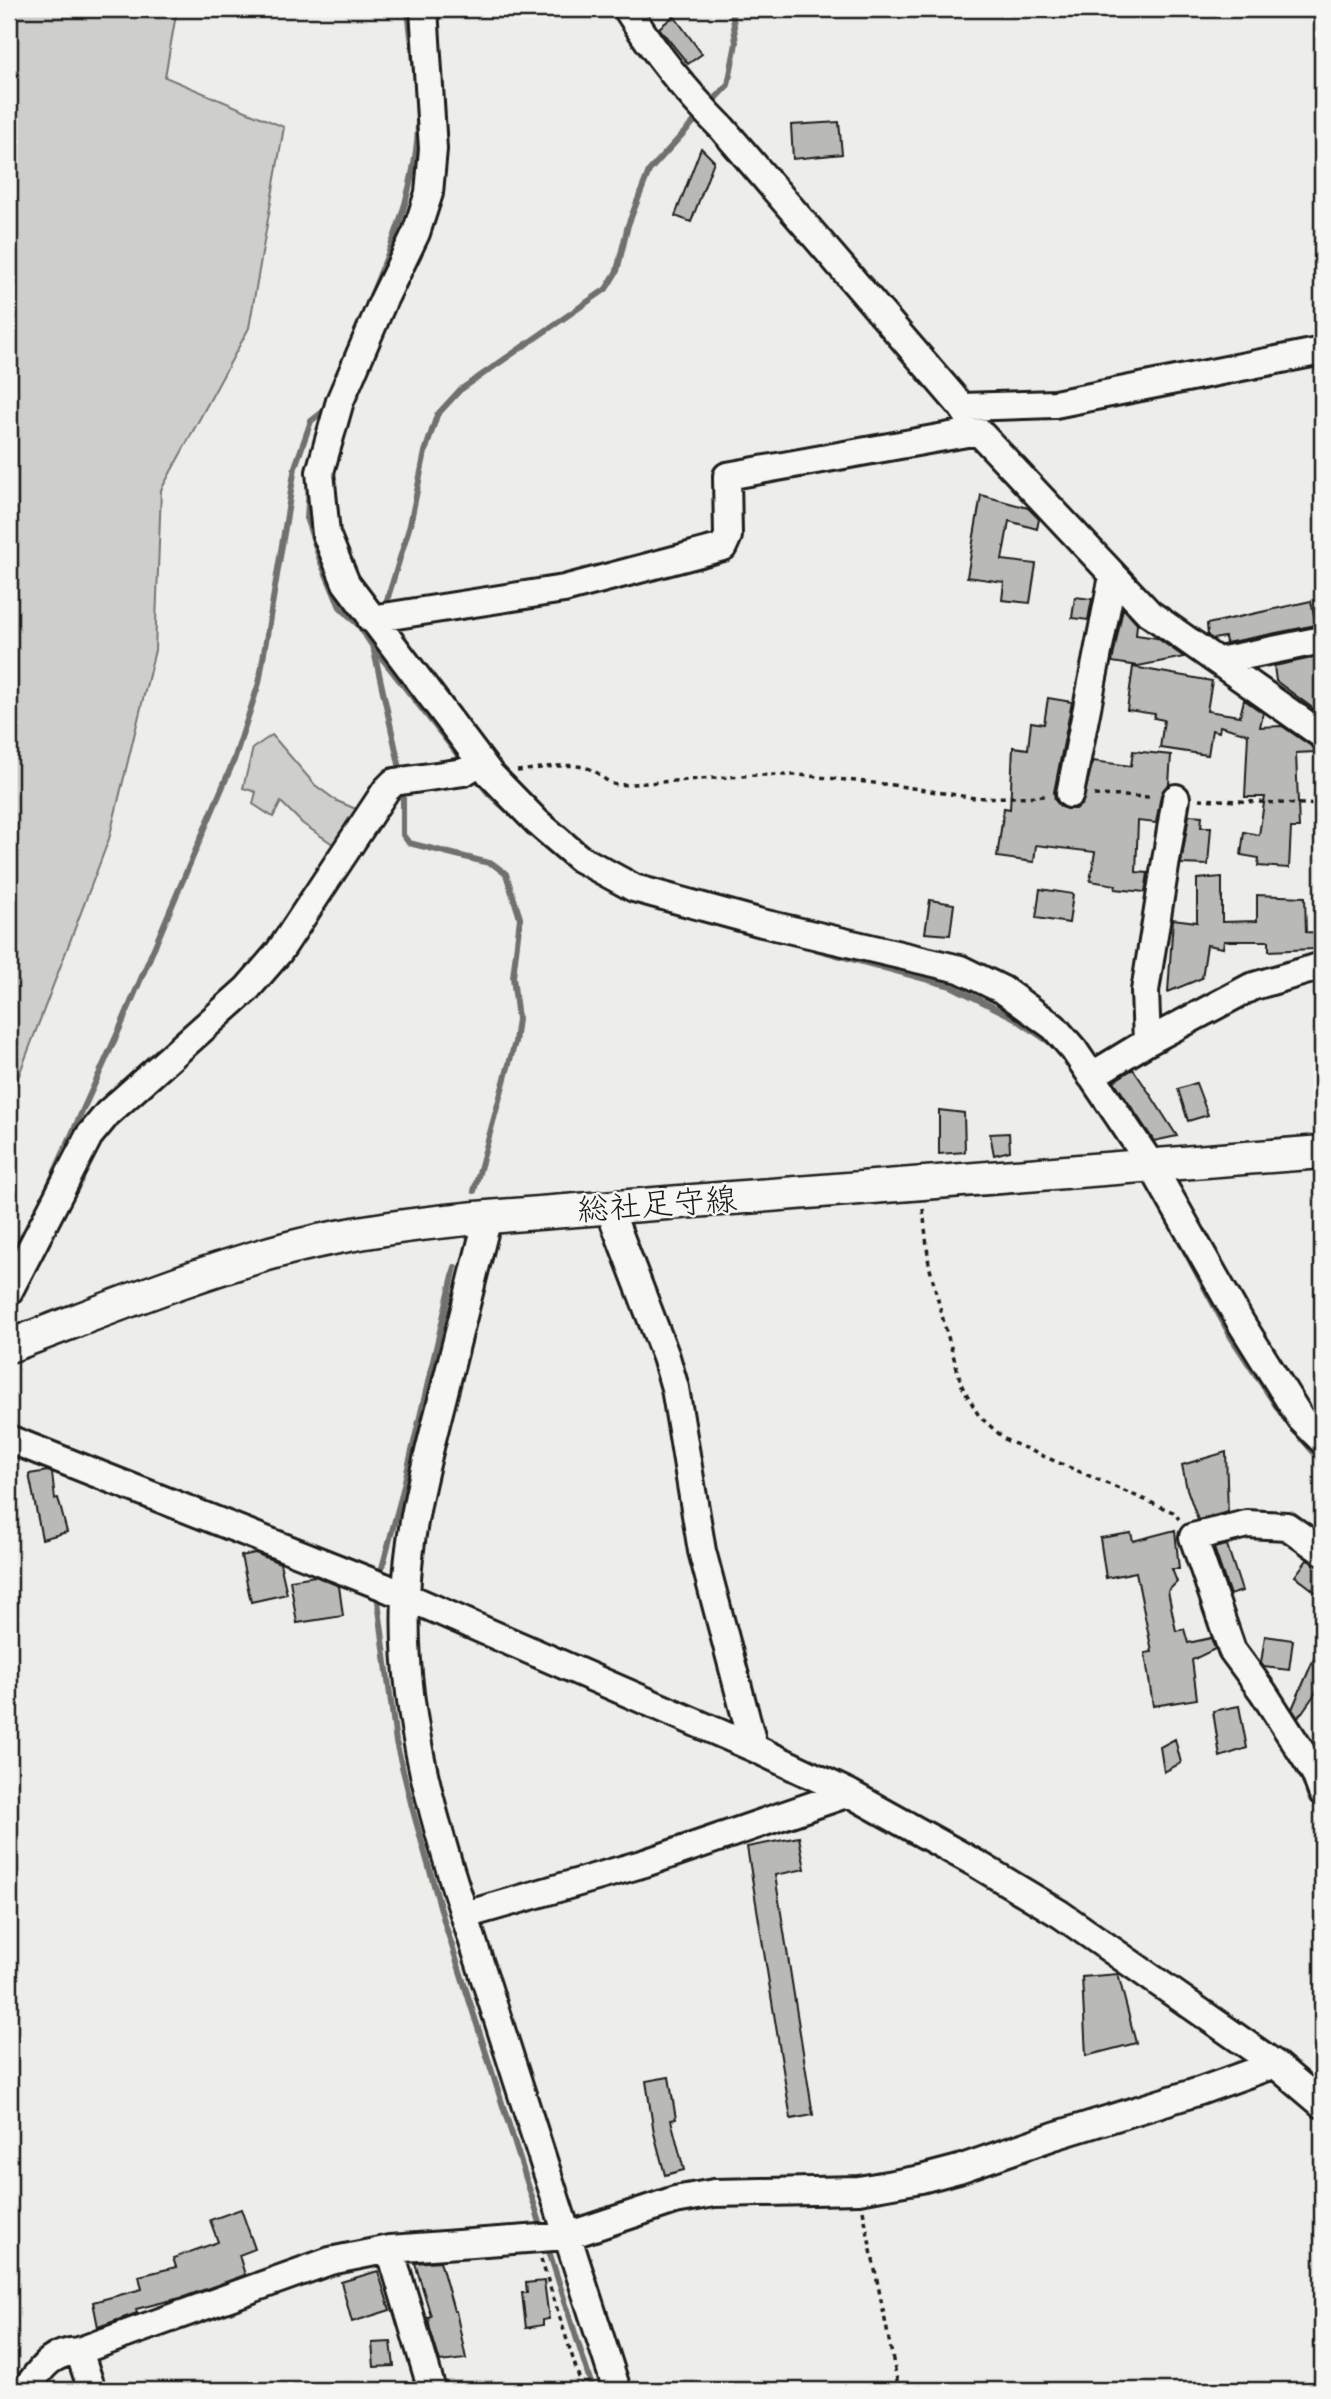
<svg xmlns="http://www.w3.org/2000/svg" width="1331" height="2399" viewBox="0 0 1331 2399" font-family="'Indie Flower','Klee One',sans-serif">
  <rect width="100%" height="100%" fill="#edede9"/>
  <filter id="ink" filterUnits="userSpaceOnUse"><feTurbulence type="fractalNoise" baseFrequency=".0143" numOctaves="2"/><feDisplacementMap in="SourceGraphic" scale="14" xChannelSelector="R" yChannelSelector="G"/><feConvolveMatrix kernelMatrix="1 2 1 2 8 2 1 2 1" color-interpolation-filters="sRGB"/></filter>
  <g filter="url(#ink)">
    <path fill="#cececb" stroke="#757574" stroke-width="2" d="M9,9H177L165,77L284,127L249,328L161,490L155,650L109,839L14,1088L9,1095Z
      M272,735L315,785L337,801L363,812L339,848L303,824L281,802L273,817L253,804L256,792L243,788L253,748Z"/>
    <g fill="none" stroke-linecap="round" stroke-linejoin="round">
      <path stroke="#6f6f6d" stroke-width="6" d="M708,106L728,85L736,43L732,9
        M368,303C390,251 411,200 417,143C421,102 412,50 408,9
        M309,485L307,520L320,560L340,607L360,627L373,647L465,764
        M385,607L410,525L425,452L437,415L460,390L606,289L617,271L628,225L649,171L701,114
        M374,651L401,773
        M476,778L489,794L512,815
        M403,787V835L409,843L493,864L506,874L520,918L513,977L518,1019L515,1042L474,1191
        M815,949L951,986L1013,1017L1055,1046
        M47,1189L120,1028L234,760L259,683L295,467L311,421L325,410
        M1181,1244L1231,1337L1284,1418L1322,1462
        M379,1579L401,1498L455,1267
        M377,1593L396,1742L413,1811L445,1924L543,2232
        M547,2245L593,2390"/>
    </g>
    <path fill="#b9b9b6" stroke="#1c1c1c" stroke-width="2" d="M674,16L702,54L688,64L659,28Z
      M839,122L842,154L793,159L791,125Z
      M701,148L714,161L691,222L675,216Z
      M981,495L1028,508L1039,519L1037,529L1009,521L1002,560L1036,564L1030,603L1002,600L1004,582L967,577Z
      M1075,597L1092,599L1088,620L1072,618Z
      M1311,601L1316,625L1226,643L1225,637L1213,639L1208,636L1207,624Z
      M1123,608L1137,624L1136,635L1157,638L1184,657L1138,666L1112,662Z
      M1322,656V715L1276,681L1274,666Z
      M1133,667L1212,681L1207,711L1240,716L1244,700L1246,701L1263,713L1260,727L1282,726L1314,748L1315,752L1296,753L1299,828H1291L1289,868L1258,866L1259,858L1241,855L1244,832L1259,835L1265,797H1245L1248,734L1220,726L1219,732L1212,730L1208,755L1160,748L1164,720L1154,718L1155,714L1127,710Z
      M1048,698L1072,702L1054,792L1055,800L1060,806L1066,809H1076L1082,804L1093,761L1131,766L1133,751L1171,755L1169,784L1161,795L1156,823L1138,821L1136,872L1148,873L1145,892L1115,889L1116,885L1090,881L1095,852L1036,845L1034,862L997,857L1004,808L1010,809L1013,747L1028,749L1031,722L1044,724Z
      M1189,815L1202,816L1201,827H1211L1208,865L1181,864Z
      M1222,877V922L1257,921V895L1305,897L1306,932L1322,933V946L1313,949L1269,951V941H1224L1223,948L1207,945L1202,978L1168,992L1173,919L1197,922V879Z
      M1040,889L1073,894L1069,923L1036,918Z
      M930,900L954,904L950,935L925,933Z
      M1133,1069L1150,1094L1177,1136L1154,1141L1114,1081Z
      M1196,1083L1208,1115L1188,1121L1178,1089Z
      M939,1110L964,1113L965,1152L939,1154Z
      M1009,1133L1010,1151L994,1155L990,1134Z
      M1226,1452L1228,1512L1198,1520L1187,1489L1182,1465Z
      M48,1471L52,1473L55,1499L58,1498L67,1532L42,1539L29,1474Z
      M1175,1530L1179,1569H1172L1177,1582L1168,1591L1176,1631L1184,1629L1188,1643L1211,1638L1215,1649L1192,1660L1197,1699L1153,1706L1145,1653L1152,1652L1136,1572L1106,1578L1100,1538L1131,1533L1133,1541Z
      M1227,1545L1242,1591L1230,1595L1214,1548Z
      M255,1553L280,1563L287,1594L251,1602L241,1556Z
      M1307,1560L1322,1566V1597L1295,1576Z
      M315,1576L339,1586L343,1616L297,1623L290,1580Z
      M1265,1636L1293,1640L1289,1670L1264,1667L1261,1663Z
      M1322,1640V1684L1298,1718L1292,1709Z
      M1239,1706L1247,1748L1220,1757L1213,1711Z
      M1175,1739L1181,1763L1164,1772L1160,1747Z
      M799,1837L805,1869L775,1875L813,2115L791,2119L747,1847Z
      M1118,1974L1136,2043L1086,2056L1082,1977Z
      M669,2077L676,2119L671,2120L684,2170L665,2175L654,2133L646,2081Z
      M241,2209L255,2249L239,2255L245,2275L184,2297L136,2309L137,2313L98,2327L93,2302L142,2289L139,2276L176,2267L173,2258L218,2242L210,2220Z
      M440,2261L454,2311H456L466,2359L440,2362L430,2329L428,2317L431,2316L415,2263Z
      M378,2271L390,2310L352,2322L341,2282Z
      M544,2281L549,2319L543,2320V2325L526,2328L522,2293H527L526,2283Z
      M391,2342L394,2366L374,2367L372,2343Z"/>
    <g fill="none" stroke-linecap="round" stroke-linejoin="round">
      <defs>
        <path id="minor" d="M424,9L433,149L429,193L416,233L383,301L340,401L320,472L326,534L346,583L490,774L537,822L579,858L634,888L762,923L960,969L1003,990L1054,1027L1074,1050L1152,1166L1241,1323L1301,1419L1322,1440
          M627,9C654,52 686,92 722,128L962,407L978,431L1149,613L1322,735
          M962,407L1055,404L1322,351
          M371,619L564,589L723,547L728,536L727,476L978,431
          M1219,661L1322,640
          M1070,794L1113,576
          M1147,1042L1145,991L1176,798
          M1091,1076L1147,1042L1251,987L1322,966
          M609,1208L666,1357L675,1388L702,1551L754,1748
          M488,1217C473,1278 457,1339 442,1400C425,1466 408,1530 406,1598C400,1738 449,1864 490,1995C532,2127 574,2259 617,2390
          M9,1291L89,1136L108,1113L247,989L279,952L386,790L394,782L464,772L480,762
          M9,1439L382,1586L754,1748L849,1793L977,1864L1060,1914L1275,2064L1322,2104
          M1322,1551L1287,1526L1247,1524L1193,1537L1232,1650L1263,1692L1315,1773L1322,1792
          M465,1915L645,1863L849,1793
          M390,2249L432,2390
          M79,2351L330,2261L390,2249L567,2236L675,2200L714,2193L859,2190L921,2179L959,2169L1054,2136L1200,2091L1275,2064
          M25,2390C42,2368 49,2353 79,2351L92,2390"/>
        <path id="major" d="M9,1346C101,1312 194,1273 289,1248C355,1231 421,1223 488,1217L1322,1152"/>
      </defs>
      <use href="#minor" stroke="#1c1c1c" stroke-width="32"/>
      <use href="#major" stroke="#1c1c1c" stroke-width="37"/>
      <path stroke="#1c1c1c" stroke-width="3.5" stroke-dasharray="5 5" stroke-linecap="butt" d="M517,771C540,769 568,761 590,769C601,773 607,785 619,785L756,775H800L893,785L975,798L1048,796
        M1094,795L1152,797
        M1199,799L1322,805
        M923,1209L929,1265L944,1323L962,1386L979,1416L1006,1440L1173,1512L1179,1519
        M863,2210L899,2390
        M541,2259L583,2390"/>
      <use href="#minor" stroke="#f6f6f2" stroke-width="26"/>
      <use href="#major" stroke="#f6f6f2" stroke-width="32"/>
    </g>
  </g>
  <g text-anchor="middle" stroke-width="5" stroke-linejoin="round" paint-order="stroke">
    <g font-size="32" fill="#1c1c1c" stroke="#f6f6f2">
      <text transform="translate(657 1204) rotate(-4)" y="11">総社足守線</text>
    </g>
  </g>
  <rect width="1331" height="2399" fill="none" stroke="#f6f6f2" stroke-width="35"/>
  <rect x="18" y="18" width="1296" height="2364" fill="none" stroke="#1c1c1c" stroke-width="2.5" filter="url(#ink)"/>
</svg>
